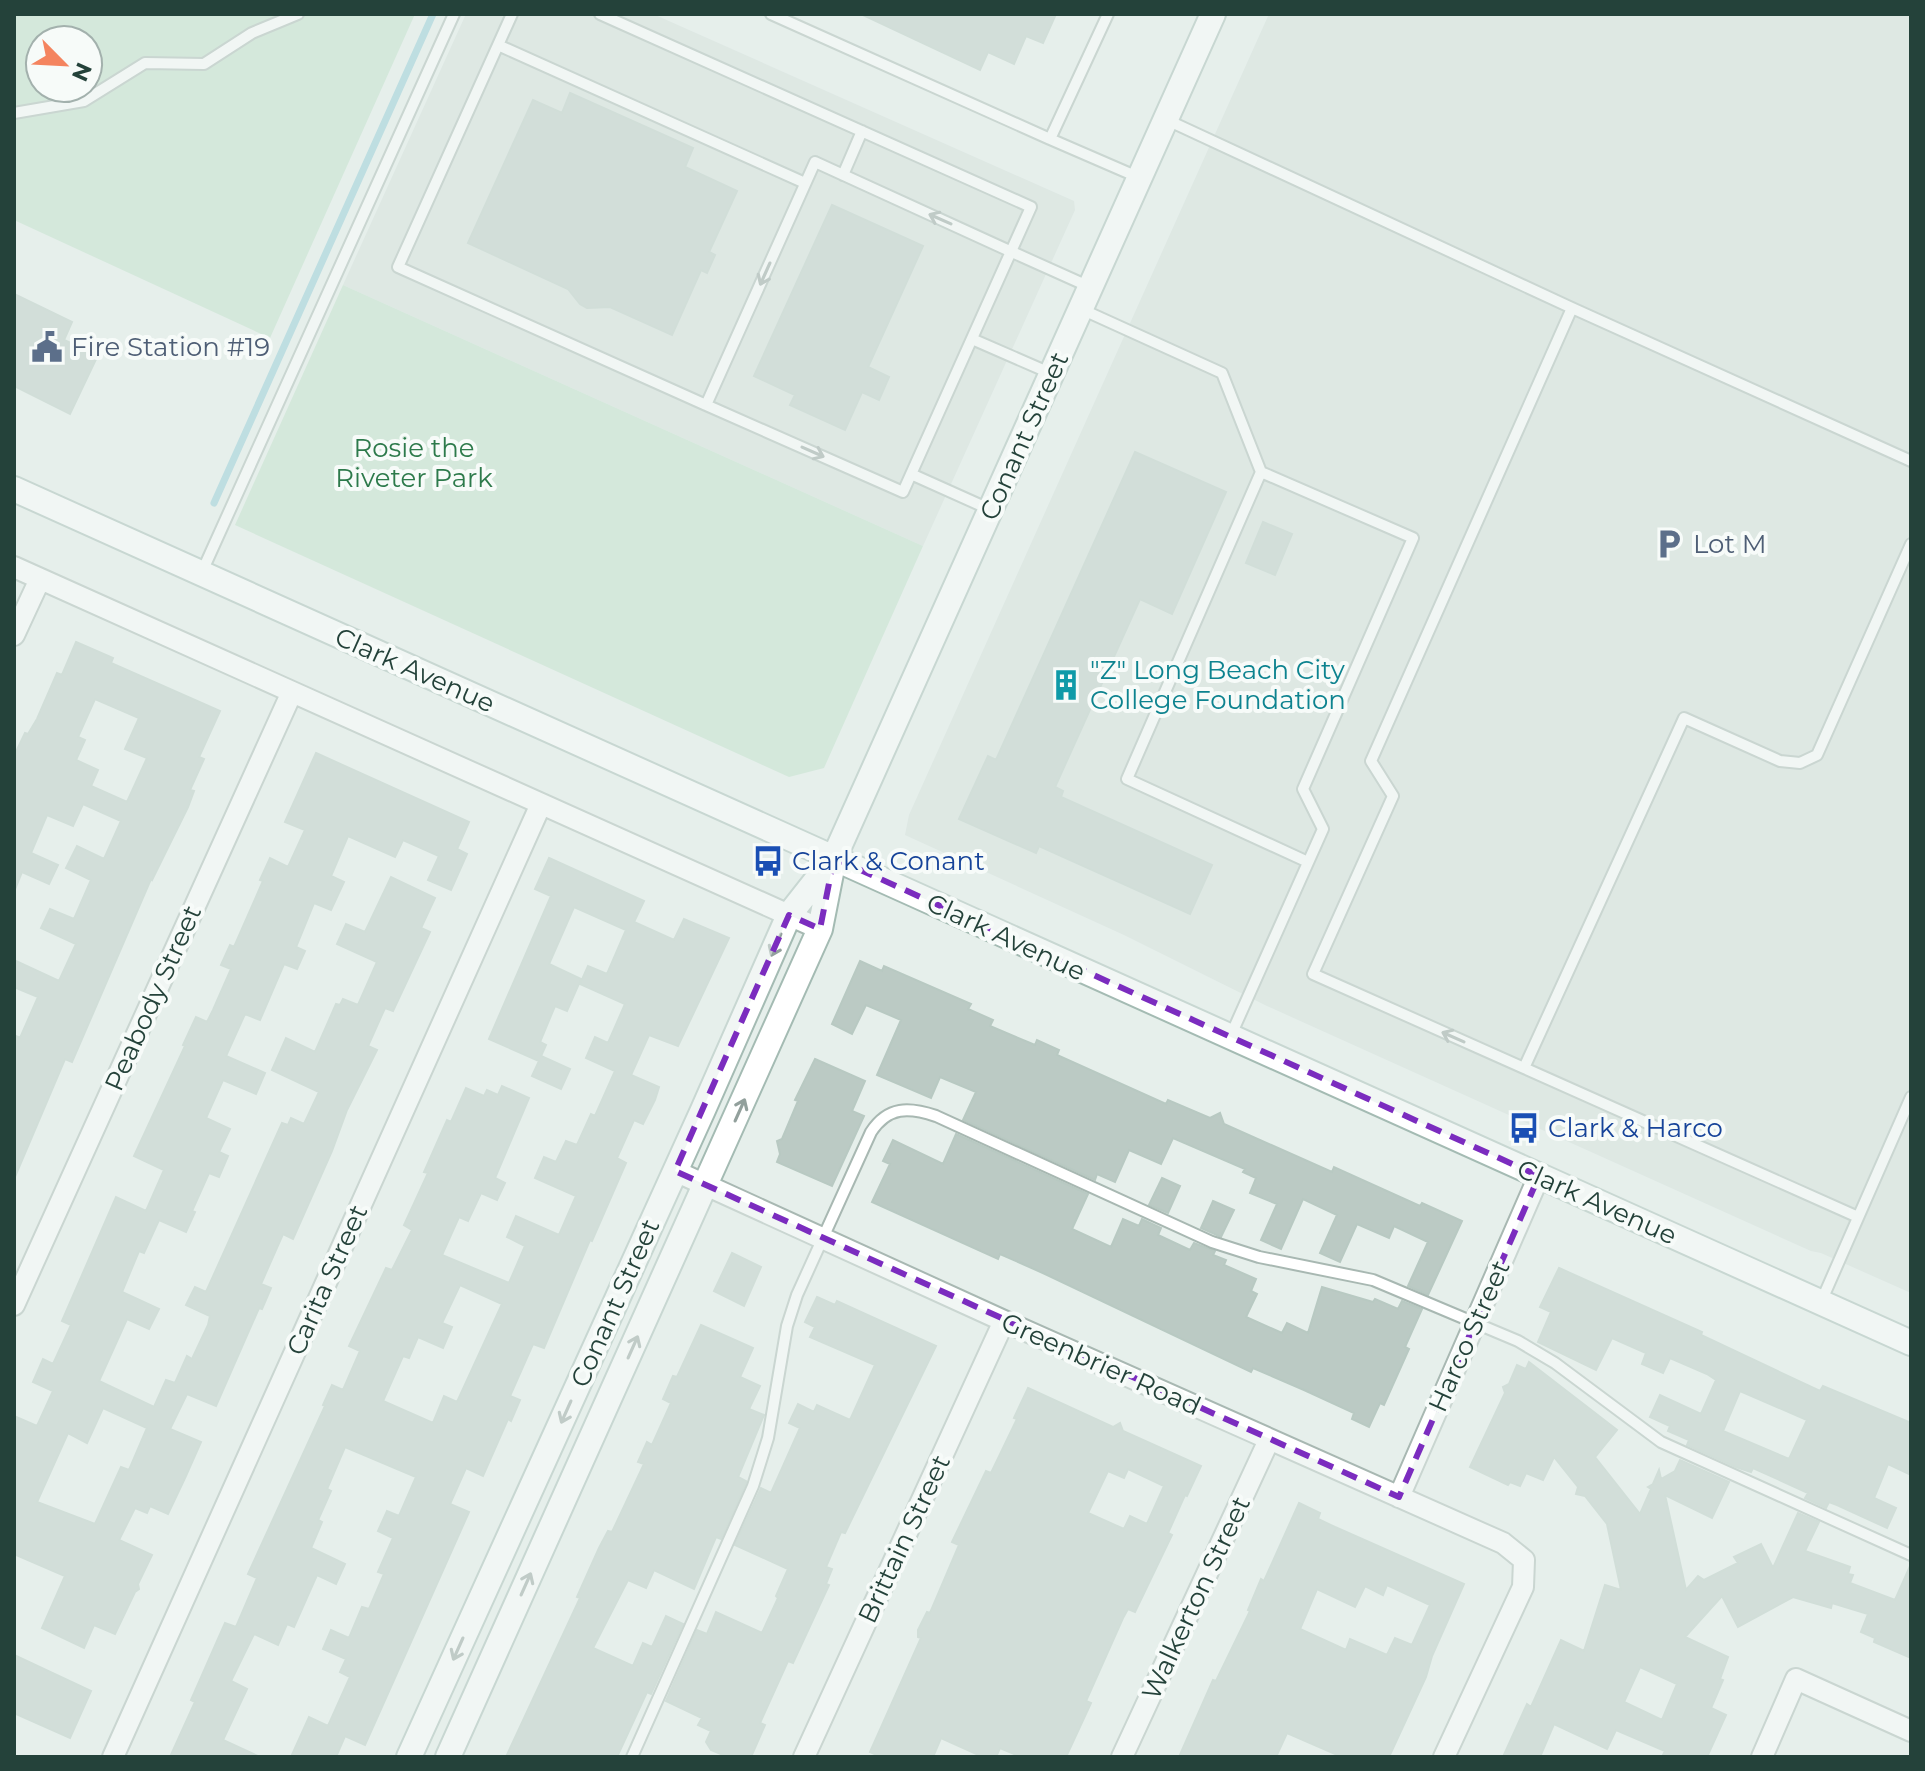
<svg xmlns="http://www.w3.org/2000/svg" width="1925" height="1771" viewBox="0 0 1925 1771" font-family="Montserrat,sans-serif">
  <rect width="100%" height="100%" fill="#e6efeb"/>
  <path fill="#d4dfda" d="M466,14H653L1074,201L1075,210L923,546L343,285Z
    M1269,14H1911V1293L1821,1253L1811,1251L1267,1006L1124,935L905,835L909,815Z"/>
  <path fill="#bfe0c8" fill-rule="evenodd" d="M14,14H415L270,338L14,220ZM40,40H88V88H40Z
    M343,285L923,546L824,768L789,777L235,525Z"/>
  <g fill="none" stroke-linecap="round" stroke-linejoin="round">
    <path stroke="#8ec9d4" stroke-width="7" d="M214,503L433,14"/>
  </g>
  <path fill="#bbcac4" stroke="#b8c9c2" stroke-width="2" fill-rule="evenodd" d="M861,14H1056L1043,43L1026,36L1014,64L988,52L980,70Z
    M570,93L693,148L685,167L737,191L709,252L715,255L707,273L701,270L672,335L610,307L587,308L580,304L568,289L468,243L533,100L562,113Z
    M832,205L923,246L868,367L889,377L879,400L862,392L845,430L790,405L795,395L754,376Z
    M14,294L72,322L64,340L98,355L70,414L14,386Z
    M1135,452L1226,492L1172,614L1140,599L1055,787L1063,791L1061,797L1212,865L1190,914L1039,846L1036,853L959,819L988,756L996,760Z
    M1263,522L1292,534L1275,575L1246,563Z
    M76,642L113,658L111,663L220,711L199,757L204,759L190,790L194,791L188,807L152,880L151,879L72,1062L65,1059L14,1179V1035L20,1038L38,997L14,987V960L59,981L76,944L41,928L50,909L74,919L91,880L66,868L77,846L104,859L121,821L83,804L73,826L47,815L31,853L58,865L49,884L22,872L14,892V756L25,733L28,734L37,719L57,673L62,675ZM95,699L139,718L125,749L147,758L127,802L91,786L98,770L76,760L85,740L78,737Z
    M316,753L469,822L457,849L467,854L451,890L428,880L439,856L403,840L395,857L348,836L331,876L344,882L331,910L314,903L296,947L305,951L297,969L284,964L260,1020L245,1014L226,1056L265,1073L256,1094L223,1080L206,1118L230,1129L219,1152L228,1156L219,1177L209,1173L192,1211L195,1212L186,1232L159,1220L144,1253L139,1251L122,1292L159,1309L149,1329L127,1319L99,1381L154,1407L166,1380L175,1383L187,1356L192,1359L208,1325L210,1316L186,1305L195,1287L206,1292L282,1123L288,1125L291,1118L304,1124L319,1092L272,1070L286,1038L315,1052L336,1004L340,1005L343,999L358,1005L377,962L337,944L346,924L365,932L391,877L435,898L421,928L430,932L393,1011L385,1008L368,1046L377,1050L347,1110L332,1151L293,1239L283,1234L261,1284L271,1288L262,1309L259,1308L216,1406L187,1394L170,1429L201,1442L185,1478L168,1514L150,1506L147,1513L135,1508L119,1540L152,1555L138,1584L139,1589L135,1592L115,1634L94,1625L84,1648L42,1628L65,1576L14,1554V1416L37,1426L53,1391L33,1382L43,1359L53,1364L71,1325L62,1321L116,1197L146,1211L164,1170L134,1156L185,1046L183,1045L196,1017L207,1022L213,1010L231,969L221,965L230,945L234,947L263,881L260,880L270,858L288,867L305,830L285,822ZM103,1408L147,1428L129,1470L121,1467L95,1524L37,1502L68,1433L87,1443Z
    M549,858L644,901L634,922L674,940L684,919L729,938L678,1046L649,1035L631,1075L659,1087L655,1100L643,1124L634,1120L617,1158L626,1163L592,1241L590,1240L544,1348L533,1344L510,1396L520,1400L511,1421L508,1419L483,1476L466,1468L450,1504L469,1512L365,1745L345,1736L336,1757H291L309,1717L328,1726L350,1677L340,1672L346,1659L323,1649L331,1630L349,1638L362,1607L369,1609L384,1574L378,1572L393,1538L378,1531L387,1511L399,1516L416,1477L345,1447L327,1489L331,1491L318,1520L322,1522L311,1548L345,1564L336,1584L317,1575L294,1627L287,1624L278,1645L254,1634L231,1681L247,1689L223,1740L260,1757H170L195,1702L191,1700L225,1623L236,1627L257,1578L248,1574L325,1406L323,1405L332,1385L343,1390L360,1351L349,1346L386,1268L392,1270L412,1230L404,1225L428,1173L424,1172L447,1120L451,1122L466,1088L484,1096L487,1090L498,1095L502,1086L529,1098L495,1178L505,1183L497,1200L481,1193L468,1221L459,1217L442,1255L509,1283L525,1246L507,1237L516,1216L559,1235L576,1196L535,1178L544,1157L556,1162L566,1141L577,1145L591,1114L595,1116L615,1071L586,1058L595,1037L608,1043L625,1004L580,984L588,966L607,974L626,930L574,907L549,964L581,979L567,1011L555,1006L540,1042L546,1045L541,1056L570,1069L561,1089L532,1076L539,1061L489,1039L551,896L535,889ZM460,1285L502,1304L457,1402L444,1396L433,1423L383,1401L403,1356L409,1358L418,1337L443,1348L452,1327L442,1323Z
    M860,961L882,971L884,966L971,1004L968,1009L993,1020L990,1026L1035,1045L1037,1040L1059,1050L1057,1055L1166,1104L1168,1100L1210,1118L1220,1113L1224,1124L1332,1172L1334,1167L1420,1206L1422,1203L1462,1221L1428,1295L1408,1286L1428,1242L1394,1226L1389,1238L1357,1224L1340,1262L1320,1253L1337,1215L1303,1199L1281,1249L1261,1240L1277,1204L1250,1193L1256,1178L1243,1172L1245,1169L1173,1138L1161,1164L1129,1150L1115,1182L1097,1174L1095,1180L963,1120L976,1092L940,1077L931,1098L877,1075L901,1020L866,1005L852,1034L832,1024Z
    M815,1059L865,1081L852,1111L864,1116L832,1186L777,1162L780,1154L777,1141L782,1139L798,1101L795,1100Z
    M956,1134L1088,1194L1072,1229L1111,1247L1123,1219L1139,1226L1142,1219L1161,1228L1158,1235L1190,1250L1194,1243L1215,1251L1213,1255L1226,1260L1224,1265L1256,1279L1251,1291L1257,1294L1246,1317L1282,1333L1287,1323L1308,1333L1322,1287L1373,1302L1375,1299L1398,1309L1402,1301L1422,1309L1405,1347L1409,1349L1384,1405L1380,1403L1369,1427L1352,1419L1354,1413L1304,1390L1253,1368L1251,1372L1045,1274L1000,1254L998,1259L872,1202L890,1164L883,1161L893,1140L943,1164Z
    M1162,1178L1180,1186L1168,1213L1149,1205Z
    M1213,1201L1234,1210L1221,1237L1201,1228Z
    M732,1253L761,1267L744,1306L714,1291Z
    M1559,1268L1702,1332L1701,1335L1820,1391L1823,1386L1911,1423V1475L1888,1464L1874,1498L1896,1508L1887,1528L1837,1505L1829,1502L1826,1508L1805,1498L1808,1493L1753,1468L1751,1472L1736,1467L1687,1445L1689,1440L1668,1431L1670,1426L1650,1417L1660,1395L1701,1414L1716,1380L1707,1374L1670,1358L1663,1373L1642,1364L1646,1353L1612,1338L1596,1370L1538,1342L1551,1312L1540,1307ZM1740,1391L1807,1420L1789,1459L1723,1431Z
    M817,1297L835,1305L837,1301L936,1346L845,1533L841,1532L826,1567L832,1569L826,1584L829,1585L793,1663L788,1661L760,1723L765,1725L751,1757H728L711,1750L706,1742L711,1731L698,1725L702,1718L666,1701L697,1630L707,1634L716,1612L762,1633L778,1598L776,1596L788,1569L735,1545L761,1488L771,1493L800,1428L789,1423L798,1404L814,1412L817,1405L850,1420L875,1365L810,1337L815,1327L805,1322Z
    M701,1325L753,1348L740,1377L760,1386L749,1409L764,1415L738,1477L746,1481V1483L721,1539L716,1537L694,1589L654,1570L646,1588L628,1580L593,1648L633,1666L643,1643L652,1647L666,1616L683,1624L651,1694L647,1692L617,1757H506L580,1598L577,1597L599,1548L608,1531L612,1532L644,1464L638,1462L647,1442L652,1445L671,1403L663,1399L673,1376L677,1377Z
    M1529,1362L1617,1430L1595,1457L1640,1514L1651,1489L1648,1487L1653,1484L1659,1470L1661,1479L1675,1471L1680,1460L1729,1482L1712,1518L1665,1495L1686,1590L1698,1576L1704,1580L1738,1563L1734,1557L1761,1544L1773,1568L1798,1513L1819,1522L1805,1551L1850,1567L1848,1574L1853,1575L1850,1583L1895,1600L1911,1564V1658L1874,1642L1875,1638L1861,1632L1868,1614L1832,1603L1831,1608L1793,1597L1738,1627L1722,1596L1685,1637L1728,1657L1720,1679L1723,1680L1711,1708L1726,1715L1707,1757H1662L1665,1751L1616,1730L1607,1749L1554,1724L1540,1757H1503L1527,1704L1531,1707L1561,1640L1584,1651L1605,1585L1621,1590L1607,1524L1585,1496L1576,1494L1578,1487L1554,1457L1543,1480L1526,1473L1520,1486L1510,1482L1508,1485L1470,1467L1505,1393L1503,1387L1509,1384L1517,1365L1526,1369ZM1640,1667L1677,1684L1662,1720L1624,1702Z
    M1028,1388L1113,1427L1120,1423L1123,1431L1201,1466L1187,1496L1185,1495L1168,1533L1172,1535L1135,1612L1128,1609L1123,1618L1086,1701L1091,1703L1066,1757H1021L1000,1748L996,1757H983L941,1738L933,1757H881L870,1752L921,1638L918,1637V1630L927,1612L930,1613L959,1545L952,1542L986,1471L991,1473L1017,1419L1014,1418ZM1128,1469L1164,1486L1147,1524L1130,1516L1124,1529L1088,1513L1108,1471L1124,1478Z
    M1299,1503L1320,1513L1318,1519L1335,1527L1464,1584L1432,1656L1426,1677L1389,1757H1342L1287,1733L1276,1757H1179L1213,1680L1216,1681L1250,1611L1248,1610L1261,1579L1264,1581ZM1387,1585L1430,1605L1412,1645L1395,1638L1387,1655L1350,1639L1346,1650L1300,1629L1317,1589L1355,1607L1365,1586L1383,1595Z
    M14,1655L91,1691L70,1738L14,1713Z"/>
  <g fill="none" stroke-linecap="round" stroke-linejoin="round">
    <defs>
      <path id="lane" d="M512,14L398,267L706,405
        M600,14L1031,207C988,302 945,397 903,492L706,405L815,162C906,204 998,246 1090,287
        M771,14L1050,139L1108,14
        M498,45L805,183
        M14,113L84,101L145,63L204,64L252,33L298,14
        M1167,120L1572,308L1911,461
        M1050,139L1140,178
        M843,175L862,131
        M1081,309L1222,373L1261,472L1413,538L1303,789L1323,829L1231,1035
        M972,339L1050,373
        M1261,472L1127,779L1308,862
        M911,474L989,509
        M201,574L454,14
        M1524,1068L1313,974L1393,796L1371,761L1572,308
        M1858,1217L1524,1068L1684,718L1780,761L1800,763L1817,755L1911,544
        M1821,1302L1911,1097
        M632,1757L753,1486L768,1438L787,1326L797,1295L871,1132C888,1106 909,1107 936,1116L1212,1242L1259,1257L1373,1280L1518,1341L1555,1363L1661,1442L1911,1555"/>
      <path id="street" d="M14,567L820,929
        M14,635L40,579
        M675,1171L1004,1321L1503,1543L1524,1560L1523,1587L1444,1757
        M14,1305L292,692
        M1399,1497L1539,1176
        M113,1757L541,804
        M804,1757L1004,1321
        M1122,1757L1269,1440
        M1762,1757L1796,1679L1911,1731"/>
      <path id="secondary" d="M14,489L1911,1343
        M409,1757L703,1110L789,915L830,863
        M448,1757L820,929L834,858L1213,14"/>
    </defs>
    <use href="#lane" stroke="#a8b8b2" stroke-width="14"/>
    <use href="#street" stroke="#a8b8b2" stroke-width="24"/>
    <use href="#secondary" stroke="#a4bbb3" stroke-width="28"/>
    <use href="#lane" stroke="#fff" stroke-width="10"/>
    <use href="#street" stroke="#fff" stroke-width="20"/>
    <use href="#secondary" stroke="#fff" stroke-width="24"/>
  </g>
  <defs><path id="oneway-shaft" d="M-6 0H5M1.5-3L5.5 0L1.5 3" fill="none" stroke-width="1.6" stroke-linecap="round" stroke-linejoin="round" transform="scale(2)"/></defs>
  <g stroke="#92a09c">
    <use href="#oneway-shaft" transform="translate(940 219) rotate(-156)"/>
    <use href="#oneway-shaft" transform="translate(765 274) rotate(114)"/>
    <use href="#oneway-shaft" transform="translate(813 452) rotate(24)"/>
    <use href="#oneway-shaft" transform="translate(776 945) rotate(114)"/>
    <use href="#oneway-shaft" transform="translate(1453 1037) rotate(-156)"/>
    <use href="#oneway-shaft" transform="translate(740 1110) rotate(-66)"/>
    <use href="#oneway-shaft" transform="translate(633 1347) rotate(-66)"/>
    <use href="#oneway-shaft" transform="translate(566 1412) rotate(114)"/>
    <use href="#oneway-shaft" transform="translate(526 1584) rotate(-66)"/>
    <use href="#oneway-shaft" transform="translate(458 1649) rotate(114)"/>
  </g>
  <path d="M0 0H1925V1771H0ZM834,858L1539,1176L1399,1497L675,1171L789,915L820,929Z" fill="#e6efeb" fill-opacity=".55" fill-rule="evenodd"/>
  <path fill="none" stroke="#7b2cbf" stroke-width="6" stroke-dasharray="16 10" stroke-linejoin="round" d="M834,858L1539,1176L1399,1497L675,1171L789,915L820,929Z"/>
  <defs>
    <symbol id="civic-bare" viewBox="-9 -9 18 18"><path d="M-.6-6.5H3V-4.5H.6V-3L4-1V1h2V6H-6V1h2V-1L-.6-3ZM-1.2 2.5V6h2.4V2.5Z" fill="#5c6f8a" stroke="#f7fbf9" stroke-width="2.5" paint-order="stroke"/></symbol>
    <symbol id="parking-bare" viewBox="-9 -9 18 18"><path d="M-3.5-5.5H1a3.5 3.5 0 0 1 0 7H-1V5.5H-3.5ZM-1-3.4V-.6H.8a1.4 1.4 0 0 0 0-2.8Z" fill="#5c6f8a" stroke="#f7fbf9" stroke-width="2.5" paint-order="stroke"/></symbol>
    <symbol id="building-bare" viewBox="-9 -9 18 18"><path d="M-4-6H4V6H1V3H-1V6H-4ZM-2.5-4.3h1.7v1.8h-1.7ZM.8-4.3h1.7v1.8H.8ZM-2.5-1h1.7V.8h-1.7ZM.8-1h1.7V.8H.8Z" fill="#0f9aa8" stroke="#f7fbf9" stroke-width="2.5" paint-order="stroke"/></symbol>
    <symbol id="bus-bare" viewBox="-9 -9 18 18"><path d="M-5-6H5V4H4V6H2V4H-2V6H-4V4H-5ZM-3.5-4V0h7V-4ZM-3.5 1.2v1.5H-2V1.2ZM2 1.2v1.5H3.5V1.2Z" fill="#1a4fb4" stroke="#f7fbf9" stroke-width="2.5" paint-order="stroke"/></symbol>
  </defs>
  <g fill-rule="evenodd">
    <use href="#civic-bare" x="25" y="325" width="44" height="44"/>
    <use href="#parking-bare" x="1647" y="522" width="44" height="44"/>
    <use href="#building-bare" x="1044" y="663" width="44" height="44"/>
    <use href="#bus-bare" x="746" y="839" width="44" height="44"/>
    <use href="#bus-bare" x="1502" y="1106" width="44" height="44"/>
  </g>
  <g text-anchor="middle" stroke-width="8" stroke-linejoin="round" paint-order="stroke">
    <g font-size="26" fill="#4e5e75" stroke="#f7fbf9" text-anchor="start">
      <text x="71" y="356">Fire Station #19</text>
      <text x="1693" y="553">Lot M</text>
    </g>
    <g font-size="26" fill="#24423a" stroke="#f7fbf9">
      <text transform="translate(1024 436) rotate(-66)" y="9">Conant Street</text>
      <text transform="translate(415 670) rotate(24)" y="9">Clark Avenue</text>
      <text transform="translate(1006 937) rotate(25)" y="9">Clark Avenue</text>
      <text transform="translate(153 998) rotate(-66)" y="9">Peabody Street</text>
      <text transform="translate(1597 1202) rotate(24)" y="9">Clark Avenue</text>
      <text transform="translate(327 1280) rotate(-66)" y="9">Carita Street</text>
      <text transform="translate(615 1303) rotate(-66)" y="9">Conant Street</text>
      <text transform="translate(1469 1336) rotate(-66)" y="9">Harco Street</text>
      <text transform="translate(1101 1364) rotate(24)" y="9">Greenbrier Road</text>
      <text transform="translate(904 1539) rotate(-65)" y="9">Brittain Street</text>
      <text transform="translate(1196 1598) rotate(-65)" y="9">Walkerton Street</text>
    </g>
    <g font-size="26" fill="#2d7a4b" stroke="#f7fbf9">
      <text x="414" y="457">Rosie the<tspan x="414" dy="30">Riveter Park</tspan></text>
    </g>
    <g font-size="26" fill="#0d838f" stroke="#f7fbf9" text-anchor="start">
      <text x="1090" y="679">"Z" Long Beach City<tspan x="1090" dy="30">College Foundation</tspan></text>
    </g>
    <g font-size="26" fill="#164399" stroke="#f7fbf9" text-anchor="start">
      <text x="792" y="870">Clark &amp; Conant</text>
      <text x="1548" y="1137">Clark &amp; Harco</text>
    </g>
  </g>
  <rect width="1925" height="1771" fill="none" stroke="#24423a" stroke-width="32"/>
  <g transform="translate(64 64) rotate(114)"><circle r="38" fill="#f7fbf9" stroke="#a3b1ad" stroke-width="2"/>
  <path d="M0-6L14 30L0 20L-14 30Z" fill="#f4845f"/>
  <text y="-12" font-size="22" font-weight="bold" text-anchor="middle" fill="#24423a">N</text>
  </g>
</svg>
